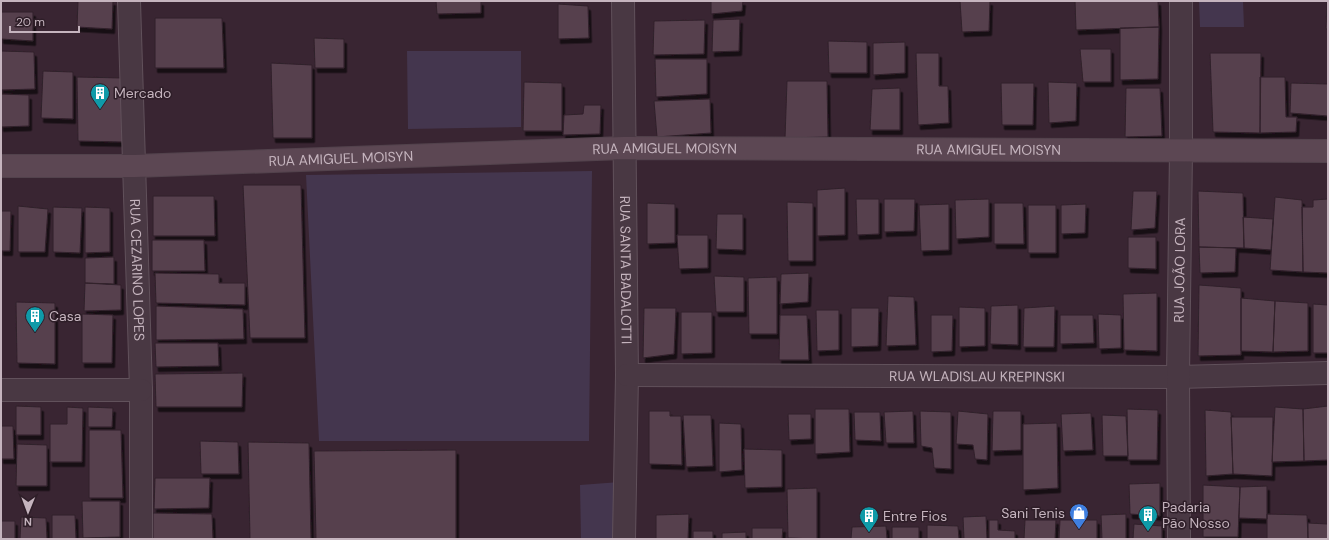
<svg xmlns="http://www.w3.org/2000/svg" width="1329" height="540" viewBox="0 0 1329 540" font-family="'DM Sans',sans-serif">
  <defs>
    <filter id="shadow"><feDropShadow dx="2.5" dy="4.5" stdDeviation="0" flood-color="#0009"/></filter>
  </defs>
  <rect width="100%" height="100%" fill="#392532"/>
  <path fill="#44364e" d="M1199,1H1243L1244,27H1200Z
    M407,51H521V127L408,129Z
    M592,171L589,441H319L306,175Z
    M620,482L619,539H581L580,485Z"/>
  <path fill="#563f4d" stroke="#30202a" filter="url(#shadow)" d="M78,1H113L112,29L77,27Z
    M436,1H481V13L437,14Z
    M711,1H743L742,11L711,14Z
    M960,1H990L989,31L962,32Z
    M1075,1H1158L1159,27L1076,30Z
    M1327,1L1328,29H1326Z
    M558,4L588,6L589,38L558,39Z
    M1,12H33V41L1,39Z
    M155,18H222L224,68H155Z
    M740,19L739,51L712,52L713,20Z
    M705,20L704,54L653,55L654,21Z
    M1159,27L1158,79L1120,80V28Z
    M314,38L344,39V68H315Z
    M828,41L867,42V73H829Z
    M905,42V73L873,75V43Z
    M1080,49H1111V82H1083Z
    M1,51L34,52L35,89L1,90Z
    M916,53H939V86H948L949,123L918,125Z
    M1210,53H1261L1260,133L1213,132Z
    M655,59H707V94L656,97Z
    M271,63L312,65V138H273Z
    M43,71L73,72V119L41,118Z
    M77,77L123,78V142L78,141Z
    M1260,77H1285L1286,117H1297L1296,132L1260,133Z
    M787,81H827L828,137L785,138Z
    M524,82L562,83V131H523Z
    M1048,82L1077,83L1076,121L1049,123Z
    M1001,83H1034L1033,125H1002Z
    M1291,83L1328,84V116L1290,113Z
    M900,88V130H870L872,89Z
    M1126,88H1160L1162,136L1125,137Z
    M1,94L29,95V126L1,127Z
    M710,99L711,133L657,137L654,101Z
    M584,105H601L600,134L563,135L564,115L583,114Z
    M243,185H301L305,338H250Z
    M845,188V235L817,236V190Z
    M1133,191H1157L1155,228L1131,230Z
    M1198,191L1243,193L1244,248L1199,247Z
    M153,196H214L215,236H153Z
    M1275,197L1302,200L1303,272L1270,270Z
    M856,199H879V234L857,235Z
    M884,199H915L914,231L884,232Z
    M989,199V237L956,239L955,200Z
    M1328,199V273L1303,272L1302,207H1313V200Z
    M787,202L813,203V261H788Z
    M647,203L675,204V243L647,244Z
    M994,203H1023L1024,244H994Z
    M949,204V250L921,251L919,205Z
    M1086,204L1085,233L1061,234V205Z
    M1028,205H1056V253H1028Z
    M18,206L48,209L45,252H18Z
    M53,207L82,208L80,253L53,252Z
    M85,207L110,208V252L85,253Z
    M1,211H11L10,251H1Z
    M717,214H743V250L716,249Z
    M1243,217L1273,219L1271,250L1244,248Z
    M677,235H708V268L679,269Z
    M1128,237H1156V269L1128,268Z
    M152,240H204L205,271H152Z
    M1199,247L1236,248L1235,272L1200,273Z
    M114,257V284L85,283V258Z
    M155,273L219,274V283H245V305L156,303Z
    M809,273L808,302L780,304L781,274Z
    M714,276L744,277V312H716Z
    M777,277V334H749L748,278Z
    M85,283L121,285V310L84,311Z
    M1199,285L1241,288V355L1198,356Z
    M1157,293V351L1124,350L1123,294Z
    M888,296L914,297L916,345L886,346Z
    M1241,298L1275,301L1273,352L1241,351Z
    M1275,301L1308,303V351L1273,352Z
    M16,302L55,303V364L17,363Z
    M1313,304L1328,305V353H1313Z
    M1018,305V345L990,344L991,306Z
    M156,306L243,309L244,339L156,340Z
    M1055,306L1054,347H1023L1024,308Z
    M959,307L985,308V346L959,347Z
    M644,308H676L674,354L643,358Z
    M851,308H879L878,346L851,347Z
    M816,310H839V350L817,351Z
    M681,312H712V353L681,354Z
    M82,314L113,315L112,363H82Z
    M1098,314L1121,315V348L1099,349Z
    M780,315H807L809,360H779Z
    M931,315H953L952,351L931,352Z
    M1060,315H1093L1094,343L1060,344Z
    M155,343H218L219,366L156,367Z
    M243,373L242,407H156L155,374Z
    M16,406L41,407V435H16Z
    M1328,406V460L1304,461L1303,409Z
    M67,407L83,408L82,462H50V424H67Z
    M88,407L113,408L112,427H88Z
    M1275,407L1303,409L1304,461L1272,462Z
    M815,409H849L850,452L815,454Z
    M1127,409L1158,410L1157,460H1128Z
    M1205,410L1231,412L1233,474L1206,476Z
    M649,411H670V416H681L682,465L649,464Z
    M913,411L914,443H886L884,412Z
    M920,411L951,412V469L934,468L932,448L921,446Z
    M958,411L988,414L987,460L975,459L973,445L956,444Z
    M993,411H1021V450L992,451Z
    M854,412H880L881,441L855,440Z
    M1091,413L1093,450L1063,451L1061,414Z
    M788,414H811V439L789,440Z
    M683,415H711L713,466L686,467Z
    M1102,415L1126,416L1128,456H1103Z
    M1231,417H1273L1272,476L1233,474Z
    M719,423L741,424L742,470L719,472Z
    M1057,423L1058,488L1023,490V424Z
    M1,426H13L14,459H1Z
    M89,430H121L123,498H89Z
    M200,441L238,442L239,474H201Z
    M248,442L309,443L311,539H250Z
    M17,444L47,445V486H16Z
    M744,449L782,450V487L745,488Z
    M456,450V539H316L314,451Z
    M155,478H210L209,508L154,509Z
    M1160,483V516L1130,514L1129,484Z
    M1203,485L1240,487L1238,537H1203Z
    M1267,486V519L1239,518L1240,487Z
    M817,488V539L788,538L787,489Z
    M82,501H120V537L83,538Z
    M153,513L212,514L213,539H153Z
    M689,514L688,539H656V515Z
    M1126,514V539H1102L1101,515Z
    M1267,514L1307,515L1308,539H1267Z
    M52,515H75L76,539H52Z
    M986,516L987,539H964L963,517Z
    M21,517L46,518L47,539H20Z
    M989,520H998V530L1015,531V539H989Z
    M1025,520H1056L1055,539H1024Z
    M1060,520H1097V539H1059Z
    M1,521H15V539H1Z
    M1308,523L1328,524V539H1308Z
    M1134,524L1162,526V539H1133Z
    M927,525L958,526L959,539H927Z
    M886,526L887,539H851L852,527Z
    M892,527H919V539H892Z
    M752,528H783L782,539H752Z
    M693,531H713V539H693Z
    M746,532V539H722V533Z"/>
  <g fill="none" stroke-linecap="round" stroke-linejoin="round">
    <defs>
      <g id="street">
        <path id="s1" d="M129,1L141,390V539"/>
        <path id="s2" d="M623,1L627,375L624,539"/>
        <path id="s3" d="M627,375L1178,377L1328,373"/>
        <path d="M1,390H141"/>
        <path id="s4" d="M1179,539L1178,377L1181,151V1"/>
      </g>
      <g id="secondary">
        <path id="s5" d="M1,166H135L624,148L1328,151"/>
      </g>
    </defs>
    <use href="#street" stroke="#61515b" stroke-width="24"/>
    <use href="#secondary" stroke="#52424c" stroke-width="24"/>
    <use href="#street" stroke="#493843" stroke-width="22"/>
    <use href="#secondary" stroke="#5c4753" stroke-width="22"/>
  </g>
  <defs>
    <symbol id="building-pin" viewBox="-11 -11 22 30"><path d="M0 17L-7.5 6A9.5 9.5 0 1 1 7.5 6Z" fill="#0f9aa8" stroke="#2e1e28"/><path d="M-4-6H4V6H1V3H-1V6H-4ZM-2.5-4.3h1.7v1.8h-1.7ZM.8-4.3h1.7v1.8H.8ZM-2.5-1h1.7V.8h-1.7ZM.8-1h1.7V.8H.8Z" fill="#fff"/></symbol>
    <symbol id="shop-pin" viewBox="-11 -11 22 30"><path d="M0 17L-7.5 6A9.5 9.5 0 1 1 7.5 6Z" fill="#3f7fe0" stroke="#2e1e28"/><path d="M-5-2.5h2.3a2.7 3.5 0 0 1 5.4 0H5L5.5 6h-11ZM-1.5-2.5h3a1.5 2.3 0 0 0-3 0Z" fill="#fff"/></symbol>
  </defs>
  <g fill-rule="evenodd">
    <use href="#building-pin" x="89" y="82" width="22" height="30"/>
    <use href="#building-pin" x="24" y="305" width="22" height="30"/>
    <use href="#shop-pin" x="1068" y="502" width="22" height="30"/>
    <use href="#building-pin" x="1137" y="504" width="22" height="30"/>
    <use href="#building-pin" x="858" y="505" width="22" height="30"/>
  </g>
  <g text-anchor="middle" stroke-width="3" stroke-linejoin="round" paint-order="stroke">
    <g font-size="14" fill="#c5b4be" stroke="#2e1e28" text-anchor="start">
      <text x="114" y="98">Mercado</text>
      <text x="49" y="321">Casa</text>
      <text x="1162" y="512">Padaria<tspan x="1162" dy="16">Pão Nosso</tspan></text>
      <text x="1065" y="518" text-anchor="end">Sani Tenis</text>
      <text x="883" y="521">Entre Fios</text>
    </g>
    <g font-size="14" fill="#c5b4be" stroke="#2e1e28">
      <text dy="5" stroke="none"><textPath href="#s5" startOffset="664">RUA AMIGUEL MOISYN</textPath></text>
      <text dy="5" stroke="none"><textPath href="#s5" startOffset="988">RUA AMIGUEL MOISYN</textPath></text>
      <text dy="5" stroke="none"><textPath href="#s5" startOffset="340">RUA AMIGUEL MOISYN</textPath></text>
      <text dy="5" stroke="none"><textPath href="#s1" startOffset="269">RUA CEZARINO LOPES</textPath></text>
      <text dy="5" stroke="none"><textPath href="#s2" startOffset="269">RUA SANTA BADALOTTI</textPath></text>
      <text dy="5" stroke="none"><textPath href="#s4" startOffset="269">RUA JOÃO LORA</textPath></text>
      <text dy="5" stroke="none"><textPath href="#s3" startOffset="350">RUA WLADISLAU KREPINSKI</textPath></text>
    </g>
  </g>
  <rect width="1329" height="540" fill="none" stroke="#c5b4be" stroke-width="4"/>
  <g transform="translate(28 512) rotate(181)" stroke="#2e1e28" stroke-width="3" paint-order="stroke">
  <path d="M0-3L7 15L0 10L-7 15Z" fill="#c5b4be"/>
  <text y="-6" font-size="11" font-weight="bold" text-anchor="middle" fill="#c5b4be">N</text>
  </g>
  <path d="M10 26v6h69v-6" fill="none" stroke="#c5b4be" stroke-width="2"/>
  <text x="16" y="26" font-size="12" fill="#c5b4be" stroke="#2e1e28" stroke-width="3" paint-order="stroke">20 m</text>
</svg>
